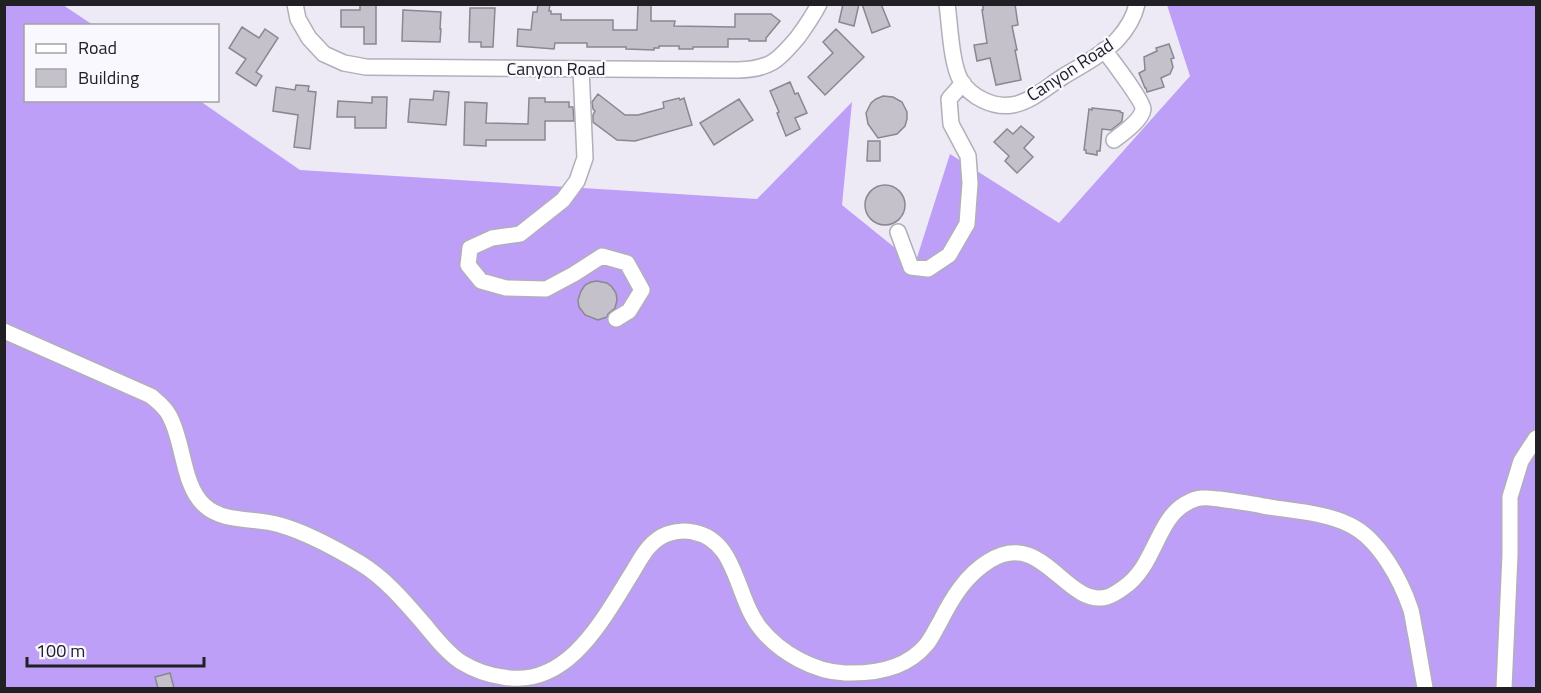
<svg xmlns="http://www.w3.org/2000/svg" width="1541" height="693" viewBox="0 0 1541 693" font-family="'Titillium Web',sans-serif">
  <rect width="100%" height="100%" fill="#edeaf5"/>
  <path fill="#be9ff7" d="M4,5H63L93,25L26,26V100L200,101L300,170L757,199L852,102L842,205L915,264L950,154L1059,223L1190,76L1167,5H1536V688H5Z"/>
  <path fill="#c4c1cb" stroke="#8a8791" stroke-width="1.5" d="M360,4H376V44H364V27H341V10H360Z
    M538,4H550L549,11H551V14H561V20H613V30H637L638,4H651V21H675L674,26L735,27V14H771L780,21L766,38V41H749V39H728V47H693V49H679V46H659V48H654V50L626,49V47H587V43H555L554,49L517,46L518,29L531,30L533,12H537Z
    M843,4H859L854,26L839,22Z
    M862,4H881L890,26L872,33Z
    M983,4H1015L1018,25L1012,26L1017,50H1015L1021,80L996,85L990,58L977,61L974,45L987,43L982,10H983Z
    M470,8H495L493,47H481V42H469Z
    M403,10L441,12L440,29H441L440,42L402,41Z
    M242,27L259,38L265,29L278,38L256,72L262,76L256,86L236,73L246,59L229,48Z
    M836,29L864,57L825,95L808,77L833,53L823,42Z
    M1169,44L1174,58L1171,59L1173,67L1170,74L1161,78L1164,87L1147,92L1146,88H1145L1139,73L1145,70L1144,57L1157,51L1156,48Z
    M790,82L795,94L798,93L807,113L795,118L800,129L786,136L777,113L779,112L770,91Z
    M296,85L309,86L308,91L316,92L310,149L294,147L298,115L273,111L276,87L295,90Z
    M434,91L449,92L446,125L408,122L410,99L433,100Z
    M598,94L625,115H638L664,108L663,102L679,98L680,100L684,98L692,125L635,141L617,140L593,122V115L595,111L593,109L592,102Z
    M883,96L893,97L902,102L907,112V119L905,126L897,134L878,138L868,124L866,113L871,103L876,99Z
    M372,97H387L386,128H355V117H337L338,101L372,103Z
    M529,98H545V102H569V107H573L574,121H545V140H486V146L464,145L465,102L487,103L486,123L528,124Z
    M739,99L753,120L714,145L700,123Z
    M1092,108L1120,111V112L1123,113L1122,121L1120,123L1111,130L1102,129L1100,151H1097V155L1086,153V150H1084L1089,109L1092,110Z
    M1021,126L1034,137L1024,148L1033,157L1017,173L1005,161L1009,156L994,142L1007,129L1013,134Z
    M868,141H880V161H867Z
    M865 205a20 20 0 1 1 40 0a20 20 0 1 1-40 0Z
    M597,281L607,283L612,287L616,293L617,300L615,308L608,314L607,317L598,320L585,315L579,307L578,300L581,291L585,285L591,282Z
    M170,673L174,688H158L155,677Z"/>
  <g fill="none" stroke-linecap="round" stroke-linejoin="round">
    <defs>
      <path id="minor" d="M295,4L298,19L309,38L324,54L344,63L366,67L738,70C770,69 778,61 798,37C806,26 813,16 819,4
        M947,4C950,25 951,64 961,81C971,97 993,108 1012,105C1031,102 1048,86 1064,76C1081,66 1103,54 1117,40C1127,29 1134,18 1137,4
        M1104,50C1111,59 1143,101 1143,109C1142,120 1122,134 1114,140
        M581,69L585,158L577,181L563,200L520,234L492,238L470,248L468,265L481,281L506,288L546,289L574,274L602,256L627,263L642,290L629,311L616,319
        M898,232L911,267L928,269L949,255L967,224L970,183L968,156L951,124L949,99L963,83
        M4,331L151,396C158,402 165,407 169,415C184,441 182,485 204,505C224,524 256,517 280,525C308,533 335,548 360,563C386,579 405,602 424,624C435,637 447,653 461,662C474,670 488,675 503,677C568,689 603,619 632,573C641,558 649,541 667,534C675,531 684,530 693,532C738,540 735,598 761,629C780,653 815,672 845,673C874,674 906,669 926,645C932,638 935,630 940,622C952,598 966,575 989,561C1042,527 1066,608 1107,597C1113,595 1119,591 1123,588C1155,567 1156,521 1185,504C1190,501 1196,498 1202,498C1204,497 1217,499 1219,499C1234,501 1249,503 1263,506C1291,511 1324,512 1350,525C1379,539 1401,580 1411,610C1413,618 1414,627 1416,636C1419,653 1422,671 1425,688
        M1504,688L1510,555V497L1521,461L1536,438"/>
    </defs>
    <use href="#minor" stroke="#b2afb9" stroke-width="18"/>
    <use href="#minor" stroke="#fff" stroke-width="15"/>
  </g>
  <g text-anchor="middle" stroke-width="4.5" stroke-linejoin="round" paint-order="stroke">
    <g font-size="18" fill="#212024" stroke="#faf8ff">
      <text x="556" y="75">Canyon Road</text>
      <text transform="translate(1070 70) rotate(-33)" y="6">Canyon Road</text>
    </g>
  </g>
  <rect width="1541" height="693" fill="none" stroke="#212024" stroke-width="12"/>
  <rect x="24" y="24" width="195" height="78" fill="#faf8ff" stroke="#a3a2a7" stroke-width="1.5"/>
  <rect x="36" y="44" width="30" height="9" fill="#ffffff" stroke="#a3a2a7" stroke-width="1.5"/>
  <text x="78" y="54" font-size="18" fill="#212024">Road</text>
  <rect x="36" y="69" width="30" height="18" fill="#c4c1cb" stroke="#a3a2a7" stroke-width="1.5"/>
  <text x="78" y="84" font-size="18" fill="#212024">Building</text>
  <path d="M27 657v9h177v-9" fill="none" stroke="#212024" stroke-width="3"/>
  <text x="36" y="657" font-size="18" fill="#212024" stroke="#faf8ff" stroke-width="4.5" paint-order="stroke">100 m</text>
</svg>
